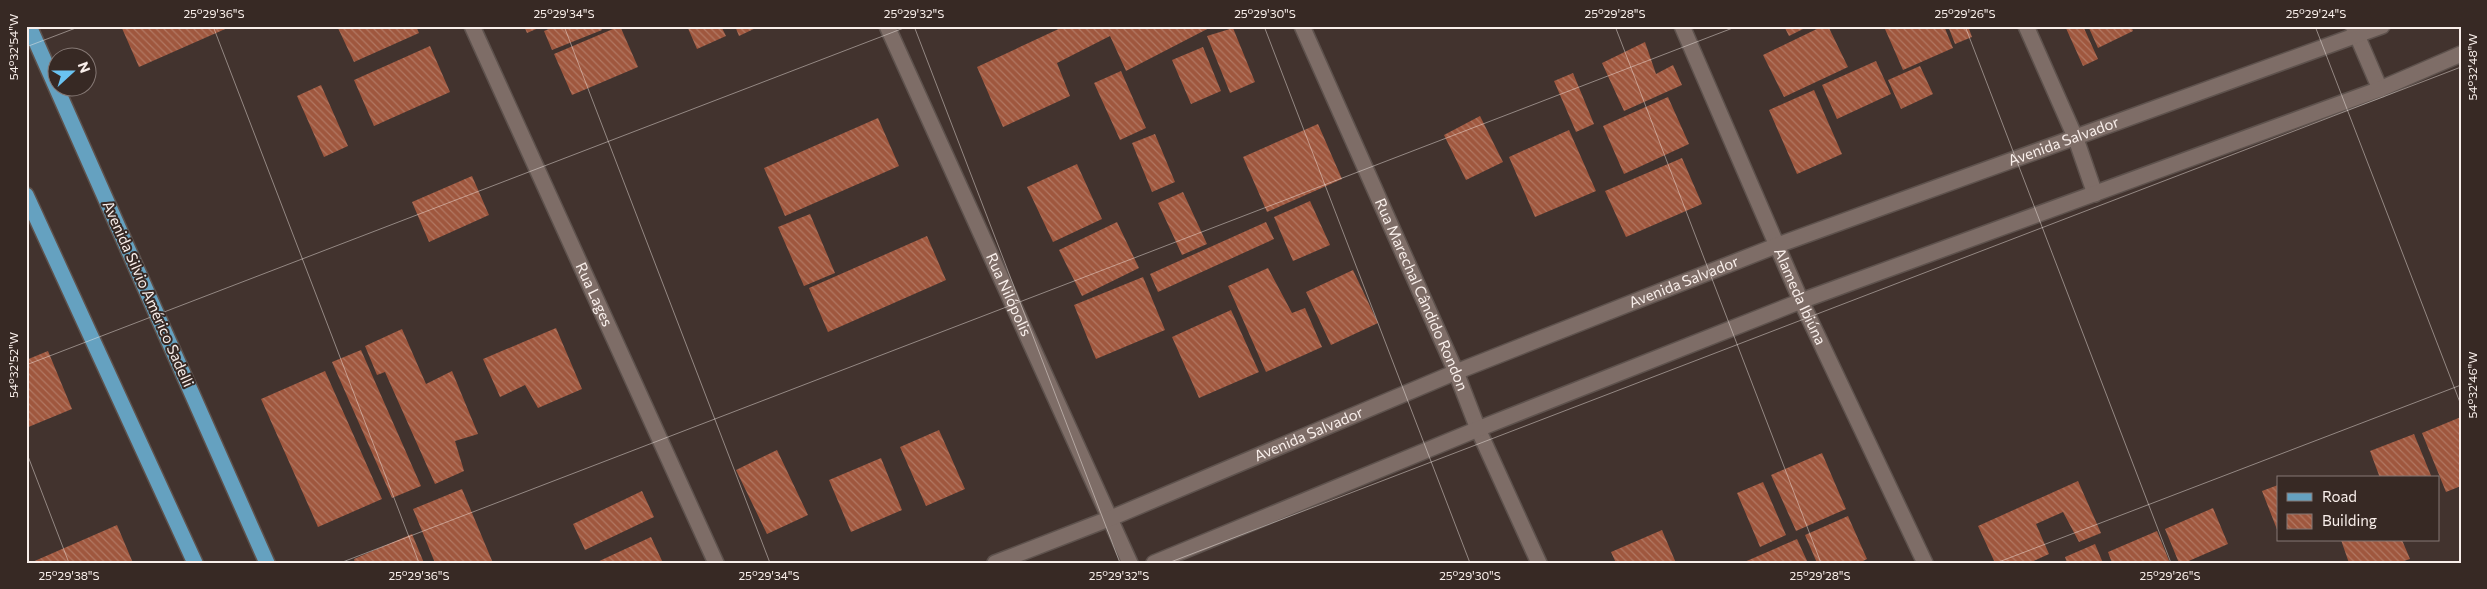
<svg xmlns="http://www.w3.org/2000/svg" width="2487" height="589" viewBox="0 0 2487 589" font-family="Commissioner,sans-serif">
  <defs>
    <pattern id="building-back-hatch" width="6" height="6" patternUnits="userSpaceOnUse" patternTransform="scale(1.25)"><rect width="6" height="6" fill="#9f573e"/><path d="M-1 5l2 2M0 0l6 6M5-1l2 2" fill="none" stroke="#b27863"/></pattern>
  </defs>
  <rect width="100%" height="100%" fill="#42332e"/>
  <path fill="url(#building-back-hatch)" d="M121,26H232L139,67Z
    M337,26H416L419,33L354,62Z
    M524,26H543L527,33Z
    M556,26H600L602,30L552,50L544,31Z
    M620,26L638,67L572,95L554,54Z
    M687,26H721L726,36L697,49Z
    M735,26H760L739,36Z
    M1065,26H1213L1126,71L1110,36L1057,63L1070,96L1003,127L977,67Z
    M1784,26H1809L1789,36Z
    M1823,26H1828L1848,67L1784,97L1763,55Z
    M1892,26H1944L1953,48L1903,70L1885,29Z
    M1948,26H1968L1972,37L1955,44Z
    M2065,26H2083L2098,59L2083,66Z
    M2088,26H2131L2133,31L2098,48Z
    M1233,28L1255,82L1230,93L1207,36Z
    M1645,42L1656,74L1673,65L1682,85L1624,111L1602,63Z
    M430,46L450,92L374,126L354,80Z
    M1203,47L1221,91L1191,104L1172,60Z
    M1876,61L1891,94L1837,119L1822,85Z
    M1920,66L1933,94L1901,109L1888,80Z
    M1121,71L1146,128L1120,140L1094,83Z
    M1573,73L1594,124L1576,132L1554,81Z
    M321,85L348,146L324,157L297,96Z
    M1814,90L1842,154L1797,174L1769,110Z
    M1668,97L1689,144L1624,174L1603,126Z
    M1480,116L1503,162L1466,180L1444,135Z
    M878,118L899,166L785,216L764,168Z
    M1318,124L1342,179L1267,212L1243,157Z
    M1569,130L1596,191L1535,217L1509,157Z
    M1155,134L1175,182L1152,192L1132,143Z
    M1682,158L1702,204L1626,237L1605,191Z
    M1077,164L1102,219L1053,242L1027,187Z
    M472,176L489,215L429,242L412,202Z
    M1183,192L1207,244L1182,255L1158,203Z
    M1310,201L1330,245L1293,261L1274,217Z
    M810,214L835,273L804,286L778,227Z
    M1117,222L1139,268L1082,296L1059,250Z
    M1266,222L1274,239L1158,292L1150,274Z
    M927,236L946,280L828,332L809,288Z
    M1268,268L1292,313L1305,308L1322,347L1266,372L1228,286Z
    M1353,270L1378,323L1331,345L1306,292Z
    M1143,277L1165,330L1096,359L1074,305Z
    M1231,310L1259,372L1199,398L1172,337Z
    M556,328L582,389L538,408L525,385L500,397L483,359Z
    M402,329L426,384L452,371L478,434L455,441L464,471L435,484L385,372L377,375L365,346Z
    M361,350L421,486L392,498L332,362Z
    M48,351L72,409L26,428V360Z
    M325,371L382,499L318,527L261,399Z
    M2461,417V486L2446,492L2422,433Z
    M939,430L965,489L926,506L900,447Z
    M2414,434L2432,478H2380L2370,451Z
    M777,450L808,515L767,534L736,470Z
    M1822,453L1846,509L1796,531L1771,475Z
    M881,458L902,510L851,532L829,480Z
    M2078,481L2101,533L2079,542L2063,512L2036,524L2049,554L2029,563H1995L1978,526Z
    M1763,482L1786,535L1760,547L1737,493Z
    M2278,485V532L2262,491Z
    M462,489L493,563H435L413,509Z
    M642,491L654,517L585,550L573,524Z
    M2213,508L2228,544L2184,563H2179L2165,529Z
    M1848,516L1867,559L1859,563H1817L1805,535Z
    M117,525L133,563H30Z
    M1662,530L1676,563H1616L1611,552Z
    M2157,531L2170,563H2112L2108,552Z
    M412,534L424,563H355L354,559Z
    M651,537L663,563H595Z
    M1797,539L1808,563H1742Z
    M2341,540H2402L2410,559L2398,563H2349Z
    M2095,544L2103,563H2067L2065,557Z"/>
  <g fill="none" stroke-linecap="round" stroke-linejoin="round">
    <defs>
      <g id="minor">
        <path id="s1" d="M472,26L716,563"/>
        <path id="s2" d="M887,26L1130,563"/>
        <path id="s3" d="M1302,26L1456,372L1478,429L1539,563"/>
        <path id="s4" d="M1682,26L1801,301L1925,563"/>
        <path d="M2026,26L2076,139L2095,194"/>
        <path d="M2353,26L2380,89"/>
        <path id="s5" d="M995,563L1111,518L1456,372L1778,245L2382,26"/>
        <path d="M1154,563L1478,429L1801,301L2380,89L2461,54"/>
      </g>
      <path id="major" d="M29,26L267,563
        M26,195L195,563"/>
    </defs>
    <use href="#minor" stroke="#5e524d" stroke-width="18"/>
    <use href="#major" stroke="#5e524d" stroke-width="18"/>
    <use href="#minor" stroke="#7e6d67" stroke-width="15"/>
    <use href="#major" stroke="#65a1c0" stroke-width="15"/>
  </g>
  <path fill="none" stroke="#f9efeb" stroke-width="1" stroke-opacity="0.45" d="M213,26L419,563M564,26L770,563M914,26L1120,563M1264,26L1470,563M1615,26L1821,563M1965,26L2171,563M2315,26L2461,405M26,47L81,26M26,365L909,26M26,451L69,563M340,563L1738,26M1168,563L2461,67M1996,563L2461,385"/>
  <g text-anchor="middle" stroke-width="4" stroke-linejoin="round" paint-order="stroke">
    <g font-size="15" fill="#f9efeb" stroke="#372924">
      <text dy="5" stroke="none"><textPath href="#s5" startOffset="1149">Avenida Salvador</textPath></text>
      <text dy="5" stroke="none"><textPath href="#s5" startOffset="744">Avenida Salvador</textPath></text>
      <text transform="translate(148 294) rotate(66)" y="5">Avenida Silvio Américo Sadelli</text>
      <text dy="5" stroke="none"><textPath href="#s1" startOffset="295">Rua Lages</textPath></text>
      <text dy="5" stroke="none"><textPath href="#s2" startOffset="295">Rua Nilópolis</textPath></text>
      <text dy="5" stroke="none"><textPath href="#s3" startOffset="294">Rua Marechal Cândido Rondon</textPath></text>
      <text dy="5" stroke="none"><textPath href="#s4" startOffset="295">Alameda Ibiúna</textPath></text>
      <text dy="5" stroke="none"><textPath href="#s5" startOffset="339">Avenida Salvador</textPath></text>
    </g>
  </g>
  <rect width="2487" height="589" fill="none" stroke="#372924" stroke-width="55"/>
  <rect x="2277" y="476" width="162" height="65" fill="#372924" stroke="#857874"/>
  <rect x="2287" y="493" width="25" height="8" fill="#65a1c0" stroke="#857874"/>
  <text x="2322" y="502" font-size="15" fill="#f9efeb">Road</text>
  <rect x="2287" y="514" width="25" height="15" fill="url(#building-back-hatch)" stroke="#857874"/>
  <text x="2322" y="526" font-size="15" fill="#f9efeb">Building</text>
  <g transform="translate(72 72) rotate(69)"><circle r="24" fill="#372924" stroke="#857874"/>
  <path d="M0-4L9 19L0 12L-9 19Z" fill="#6ac3f1"/>
  <text y="-8" font-size="14" font-weight="bold" text-anchor="middle" fill="#f9efeb">N</text>
  </g>
  <rect x="28" y="28" width="2432" height="534" fill="none" stroke="#f9efeb" stroke-width="2"/>
  <g font-size="12" text-anchor="middle" fill="#f9efeb">
    <text x="214" y="18">25°29'36"S</text>
    <text x="564" y="18">25°29'34"S</text>
    <text x="914" y="18">25°29'32"S</text>
    <text x="1265" y="18">25°29'30"S</text>
    <text x="1615" y="18">25°29'28"S</text>
    <text x="1965" y="18">25°29'26"S</text>
    <text x="2316" y="18">25°29'24"S</text>
    <text transform="translate(14 47) rotate(-90)" y="4">54°32'54"W</text>
    <text transform="translate(2473 67) rotate(-90)" y="4">54°32'48"W</text>
    <text transform="translate(14 365) rotate(-90)" y="4">54°32'52"W</text>
    <text transform="translate(2473 385) rotate(-90)" y="4">54°32'46"W</text>
    <text x="69" y="580">25°29'38"S</text>
    <text x="419" y="580">25°29'36"S</text>
    <text x="769" y="580">25°29'34"S</text>
    <text x="1119" y="580">25°29'32"S</text>
    <text x="1470" y="580">25°29'30"S</text>
    <text x="1820" y="580">25°29'28"S</text>
    <text x="2170" y="580">25°29'26"S</text>
  </g>
</svg>
